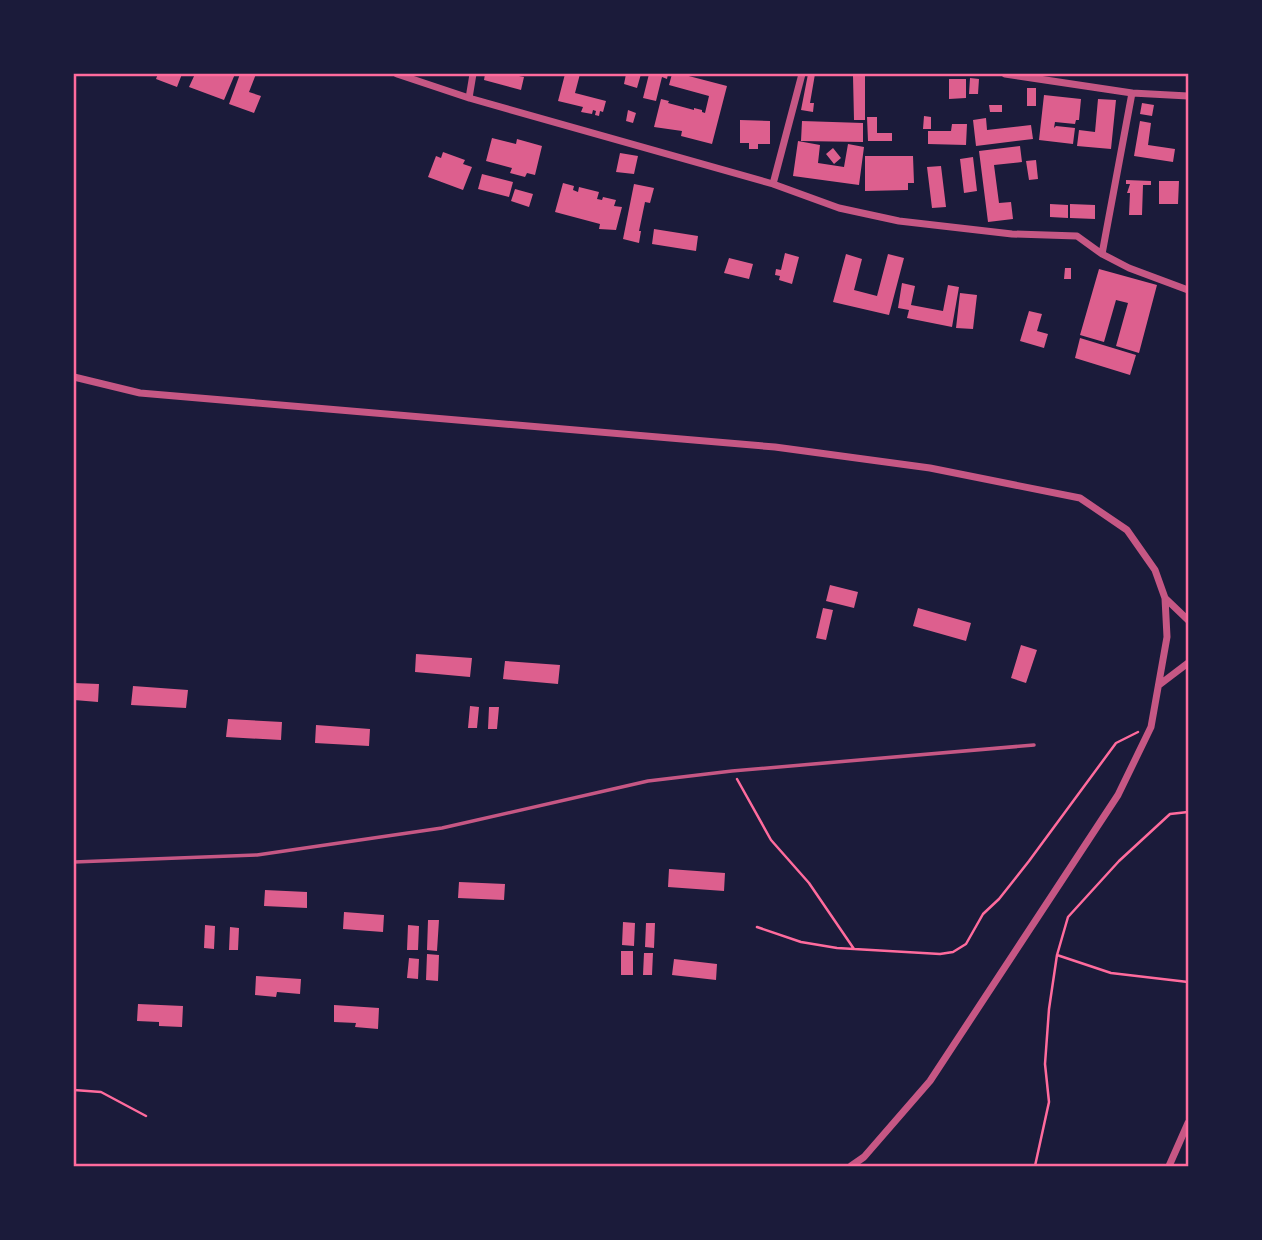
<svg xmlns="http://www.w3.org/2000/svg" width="1262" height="1240" viewBox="0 0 1262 1240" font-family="Bitter,serif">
  <rect width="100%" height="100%" fill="#1b1b3a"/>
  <path fill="#dd5f8e" d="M158,74H182L177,87L156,79Z
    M195,74H235L224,100L189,87Z
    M240,74H256L249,92L261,96L254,113L229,104Z
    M485,74H509L524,77L521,90L484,80Z
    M565,74H580L575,93L606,101L603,112L600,111L599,116L595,115L596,111L593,110L592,114L581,112L583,107L558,101Z
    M626,74H641L637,88L624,84Z
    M649,74H668L667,79L662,77L656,101L643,98Z
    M672,74H681L727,86L712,144L681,136L682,131L654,127L661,99L669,101L668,103L694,110V108L702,110V112L705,113L709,96L669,85Z
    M808,74H815L810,103H814L813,112L801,110Z
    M853,76H865V120H854Z
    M970,78L979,79L978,94H969Z
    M949,79H966V98L949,99Z
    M1027,88H1036V106H1027Z
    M1044,95L1081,99L1079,120H1076L1075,124L1055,122L1054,128L1056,126L1075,128L1073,144L1039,140Z
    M1098,99L1116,100L1111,149L1077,146L1079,130L1095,132Z
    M1142,103L1154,105L1152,116L1140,114Z
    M989,105H1002V112H990Z
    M628,110L636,113L633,123L626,121Z
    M924,116L931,117V129H923Z
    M867,117H877V133H892V141H868Z
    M986,118L987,130L1031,125L1033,139L976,146L973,120Z
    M740,120L770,121V144H758V149H749V143H740Z
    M802,121L863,123V142L801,141Z
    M1140,121L1151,123L1148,145L1175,149L1173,162L1134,156Z
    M952,124H967L966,145L928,144V131H951Z
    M492,138L516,144L517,139L542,146L535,175L527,173L525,177L510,173L512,168L486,161Z
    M798,141L820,145L818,163L844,167L848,144L864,147L859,185L793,176Z
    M1020,146L1022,162L994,165L999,203L1011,202L1013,219L988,222L979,151Z
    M833,148L841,158L834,164L826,154Z
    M443,152L465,160L463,164L472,167L463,190L428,177L436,156L441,158Z
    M620,153L638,156L634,174L616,172Z
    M865,156H913L914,183H908V190L865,191Z
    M973,157L977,191L964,193L960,159Z
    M1036,160L1038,179L1029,180L1026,161Z
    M941,166L946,207L932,208L927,167Z
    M482,174L513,182L509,197L478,189Z
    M1126,180L1151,181V185H1143L1142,215H1129L1130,193H1127L1130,184H1126Z
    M1159,181H1179L1178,204H1159Z
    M563,183L574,186L573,190L578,192L579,187L599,192L597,199L602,200L603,197L616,200L614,206L622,207L616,230L599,229L600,224L555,212Z
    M634,184L654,188L650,203L645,202L639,231H641L639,243L623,239Z
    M515,189L533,194L529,207L511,201Z
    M1050,204L1068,205V218L1050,217Z
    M1070,204L1095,205V219L1070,218Z
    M654,229L698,236L696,251L652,244Z
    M785,253L799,257L792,284L779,280L780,276L775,275L776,269L781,270Z
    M846,254L862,259L854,290L877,296L888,254L904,258L889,315L833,302Z
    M729,258L753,264L749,279L724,273Z
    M1065,268H1071V279H1064Z
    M1099,269L1157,285L1139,353L1116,346L1128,303L1116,300L1104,342L1080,335Z
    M902,283L915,286L911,305L943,311L948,285L959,287L952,327L907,318L909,310L898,308Z
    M960,293L977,295L973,329L956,328Z
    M1029,311L1042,314L1037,331L1048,334L1044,348L1020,341Z
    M1080,338L1136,355L1130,375L1075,358Z
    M830,585L858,592L854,608L826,601Z
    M823,608L833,610L826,640L816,638Z
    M918,608L971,623L966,641L913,626Z
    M1021,645L1037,650L1026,683L1011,678Z
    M416,654L472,658L470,677L415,672Z
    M505,661L560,665L558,684L503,679Z
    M74,683L99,684L98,702L74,700Z
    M133,686L188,690L186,708L131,705Z
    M470,706L479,707L477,728H468Z
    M489,707H499L497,729H488Z
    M228,719L282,722L281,740L226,737Z
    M316,725L370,729L369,746L315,743Z
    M669,869L725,873L724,891L668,887Z
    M459,882L505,884L504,900L458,898Z
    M265,890L307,892V908L264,906Z
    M344,912L384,915L383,932L343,929Z
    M428,920H439L437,951L427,950Z
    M623,922L635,923L634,946L622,945Z
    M646,923H655L654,948L645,947Z
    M205,925L215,926L214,949L204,948Z
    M408,925L419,926L418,950H407Z
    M230,927L239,928L238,950H229Z
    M621,951H633V975H621Z
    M644,953H653L652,975H643Z
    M427,954L439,955L438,981L426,980Z
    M409,958L419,959L418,979L407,978Z
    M674,959L717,964L716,980L672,975Z
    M256,976L301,979L300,994L277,992L276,997L255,995Z
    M138,1004L183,1006L182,1027L159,1026V1022L137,1021Z
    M334,1005L379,1008L378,1029L355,1027L356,1023L334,1022Z"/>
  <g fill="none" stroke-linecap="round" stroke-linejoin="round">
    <path stroke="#ff6b9d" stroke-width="2.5" d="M737,779L771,840L809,883L854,949
      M757,927L801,942L837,948L940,954L953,952L966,944L983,914L999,899L1029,861L1116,743L1138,732
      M1057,955L1111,973L1188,982
      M74,1090L101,1092L146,1116
      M1035,1166L1049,1102L1045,1064L1049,1009L1057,955L1068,917L1119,861L1170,814L1188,812"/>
    <path stroke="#c65784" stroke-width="3.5" d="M74,862L257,855L442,828L648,781L732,771L1034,745"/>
    <path stroke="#c65784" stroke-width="7" d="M397,74L469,98L773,184L802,74
      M1005,74L1132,93L1188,96
      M1132,93L1102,254L1129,268L1188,290
      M469,98L473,74
      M773,184L839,208L899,221L1012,234L1077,236L1102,254
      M74,377L140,393L775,447L930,468L1080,498L1127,530L1155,570L1165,598L1167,637L1151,727L1118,795L930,1081L864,1157L851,1166
      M1165,598L1188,620
      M1159,685L1188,663
      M1169,1166L1188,1123"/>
  </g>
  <rect width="1262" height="1240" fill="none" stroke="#1b1b3a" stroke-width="150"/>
  <rect x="75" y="75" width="1112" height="1090" fill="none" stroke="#ff6b9d" stroke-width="2.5"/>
</svg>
